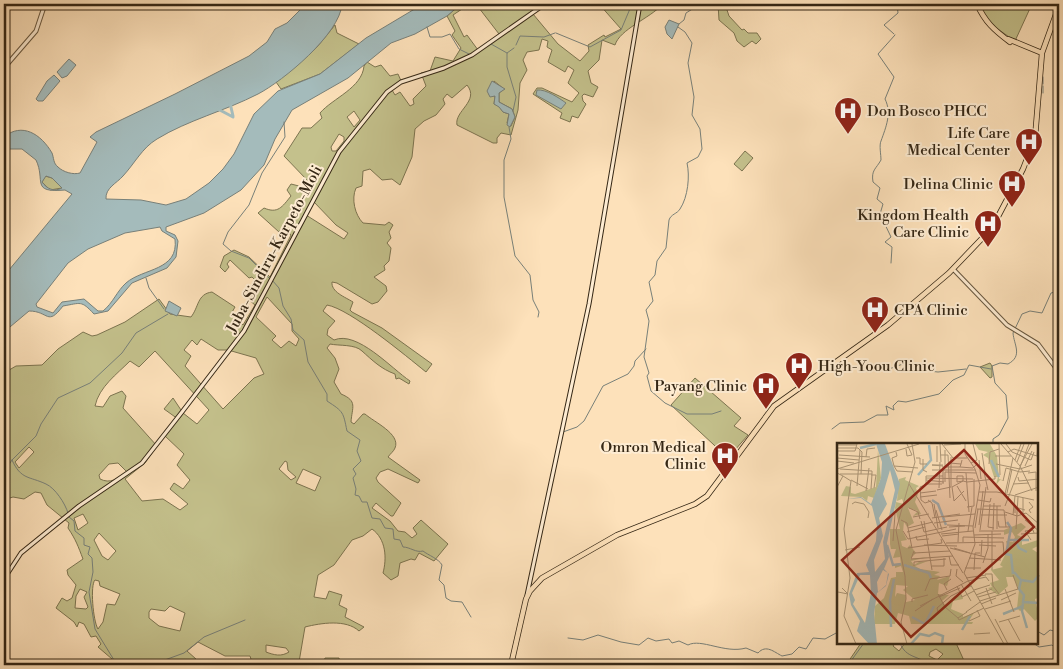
<svg xmlns="http://www.w3.org/2000/svg" width="1063" height="669" viewBox="0 0 1063 669" font-family="'Libre Bodoni',serif">
  <rect width="100%" height="100%" fill="#fde1ba"/>
  <filter id="stains"><feTurbulence type="fractalNoise" baseFrequency=".004" numOctaves="4"/><feColorMatrix values="0 0 0 0 .2 0 0 0 0 .09 0 0 0 0 .02 0 0 0 .5 -.17"/></filter>
  <radialGradient id="worn" r=".72"><stop offset=".6" stop-color="#630" stop-opacity="0"/><stop offset="1" stop-color="#630" stop-opacity=".3"/></radialGradient>
  <path fill="#c4c18c" stroke="#7c7450" fill-rule="evenodd" d="M461,4H547L533,14L558,44L580,61L589,51L588,45L604,35L605,37L621,29L599,4H663C649,19 620,29 615,45L602,40L599,60L588,71L591,83L598,87L593,97L584,94L582,96L583,101L586,104L578,118L572,116L570,122L560,118L562,113L533,94L537,88H542L572,102L579,93L568,83L574,70L568,66L565,72L548,62L552,50L547,47L548,41L542,39L539,50L527,52L523,60L527,70L520,83L518,110L511,135L501,133L497,138V143H493L457,125C454,111 480,101 467,85L452,98L447,94L443,99L445,104L436,115L424,121L415,129L412,157L400,185L392,179L382,180L370,169L363,171L362,186L356,188C351,199 355,215 363,223L385,225L389,222L393,225L389,232L391,238L387,243L391,248L389,261L384,266L385,270L374,277L386,286L387,291L378,302L372,304L337,283L332,282C331,292 345,297 353,302L350,310L352,312L382,328L432,364L426,372C406,356 350,309 327,305L323,311L335,321L328,329L327,335L334,340C357,330 392,369 410,381L409,384L399,378L396,379L395,374C381,369 372,360 362,351C355,344 339,346 330,344L327,348L335,358L339,369L334,382L341,394C358,401 352,407 351,422L354,424L363,414H365C374,422 401,434 395,448C394,451 390,454 388,457L420,480L418,483L388,469L380,472L376,478L378,482L401,503L393,516H391L376,503L372,508L390,521L398,531L405,532L412,538L417,534L413,528L421,520L448,544L434,561L419,553L415,560L411,559L400,563L398,576L391,580L383,573C387,558 386,539 372,529L363,536L352,540L334,565L318,575L314,597L326,599L329,591L342,595L339,605L347,609L345,617L364,627L359,631C346,619 321,623 305,627L299,662L313,663L324,661L325,658H339L340,663L364,665H249L252,662L250,656H225L198,642L187,651L196,659L195,665H119L98,647L101,644L96,636L91,637L84,624L79,622L77,627L74,622L56,608L62,598L67,601L72,598L76,585L68,575L67,570L83,559C78,546 76,540 68,528L69,523L47,505L41,493L35,492L24,499L13,497L4,500V373L16,366L42,365L58,349L83,332L92,336L97,335L125,322L159,299L170,314L191,317C199,307 197,294 212,292L235,307L231,314L243,325L255,305L248,299L257,285L253,282L255,280L252,277L249,278L230,260L227,264L229,267L225,272L220,267L224,256L234,250L249,257L270,277L291,235L282,228L279,232L258,213L264,208C278,214 282,207 291,196L287,190L291,184L303,187L307,180L284,156L302,128H311L322,118L320,113C333,98 362,88 364,66L367,62L375,67L381,65L390,76L398,74L402,83L392,90L395,95L400,92L410,106L414,104L413,99L426,86L421,73L430,71L435,57L453,61L461,48L452,35L455,31L447,16ZM465,7L479,8L499,34L478,50L467,35L464,37L453,15ZM494,81L504,89L499,93V102L512,109L515,117L511,126L507,123L509,114L503,112L499,106L494,104L495,96L489,95ZM354,111L360,120L354,127L347,117ZM339,134L344,137V141L336,151H332L331,147ZM314,202L336,225L348,233L344,239L306,215ZM267,297L292,324V331L299,339L296,346L289,341L281,348L272,340L276,336L256,317ZM201,339L218,350H228L256,358L264,374L254,378L223,409L185,366L191,356L184,350L192,340L197,345ZM155,351L209,410L197,424L183,413L173,398L164,409L178,419L165,436L184,454L177,465L190,480L183,489L174,483L170,489L188,504L180,510L163,499L142,501L125,479L145,463L157,446L123,408L126,396L122,391L110,396L103,407L95,406C99,387 117,374 130,361L139,367ZM29,447L34,452L19,468L15,462ZM285,461L287,462L288,470L296,477L291,480L279,469ZM118,463L127,472C118,479 110,484 100,479L99,475L109,464ZM303,469L321,477L315,491L296,483ZM83,514L88,523L78,530L74,518ZM99,533L116,551L108,560L102,556L94,540ZM95,580L99,581L100,586L120,594L115,605L107,604L103,622L98,629C93,621 90,585 95,580ZM80,589L87,592L84,597L88,607L86,609L75,608L76,596ZM170,606L185,613L180,631L159,626L149,618V612L151,609L165,611ZM266,645L286,648L289,652C281,657 274,655 266,652Z
    M718,4H725L729,16L742,30L744,29L748,33H757L761,39L756,44L752,41L744,47L737,41L734,33L719,20Z
    M979,4H1032L1015,41L989,23Z
    M335,25L337,33L359,44L320,74L281,89L276,82L317,47Z
    M745,151L753,158L742,171L734,164Z
    M45,176L52,178L62,188L50,190L42,182Z
    M990,363L992,366V377L990,378L980,367Z
    M695,378L741,418L734,426L748,435L728,458L671,405Z
    M861,643H895L893,646L899,651L905,643H956L966,665H846ZM936,649L943,654L937,660L929,656L930,652Z"/>
  <path fill="#a4bbbb" stroke="#788079" fill-rule="evenodd" d="M306,4H342C340,34 283,81 258,94C225,111 188,120 157,139C142,148 135,163 123,176C117,183 105,188 106,199L141,200L166,205L186,199L209,183L223,169L234,154L254,114L278,91L320,74L366,38L423,4H461L447,16L415,34L391,43L348,78L292,110L275,139L264,165L241,190L204,213L166,227V231L175,235L178,241L176,257L167,268L132,283L108,311L94,314C81,300 81,303 63,306C47,327 49,311 29,311L4,332V276L72,194L65,190C30,193 46,181 36,160L22,149H4V137C22,122 41,134 52,153C54,158 53,163 58,167C63,172 73,175 80,173L97,142L90,137L96,132L175,94L249,56L267,42L275,29L287,23ZM46,176L52,178L62,188C54,192 47,189 42,182ZM160,227L162,231L175,239C179,271 143,268 126,283C117,291 113,303 103,311H98L84,299L62,302L53,313L37,307L36,304L68,263L88,249L125,233Z
    M669,20L679,24L672,39L667,34L665,27Z
    M69,59L76,65L67,76L62,78L57,72Z
    M54,75L60,81L43,101H38L36,99L47,81Z
    M492,81L505,89L499,93V102L512,109L515,117L510,127L507,125L509,114L503,112L499,107L494,104L495,96L490,97L487,91Z
    M537,90C546,89 559,98 566,103L561,109L536,95Z
    M169,301L181,308L177,316L165,311Z"/>
  <g fill="none" stroke-linecap="round" stroke-linejoin="round">
    <path stroke="#788079" stroke-width="1" d="M679,24L684,20L686,13L694,8L696,4
      M427,27L430,37H442L450,34L459,49L469,54
      M678,27L685,32L692,43L688,63L694,97L692,115L700,129L702,149L698,157L687,163C690,176 688,197 680,209C677,214 671,214 669,220L666,248L657,261L655,275L649,282L653,301L646,310L649,321L644,357L649,373L647,376L651,391L665,403L687,414H712L721,411
      M556,33L590,47L621,30L632,4
      M894,34L884,25L898,13L897,4
      M491,44L507,53
      M516,45L520,36L544,37L555,33
      M1043,84V77
      M1043,93V86
      M513,111L516,97L507,67V53L514,48
      M509,127L511,139L504,160V197L515,256L530,275L533,300L539,312L538,317
      M891,263L892,247L885,242L891,237L880,214L883,204L877,199L880,188L873,182C871,170 876,169 881,160C881,155 879,145 881,141C886,127 892,113 885,99L894,77L878,54L895,35
      M146,278L149,288L164,309
      M270,279L249,258L231,251L223,244L228,232L249,205L262,173L285,137L284,122
      M272,280L279,288L283,306L291,319L293,330L304,340L308,362L327,394V401C344,412 343,412 347,431L360,440L357,451L361,461L353,469L356,474L353,478L356,489L355,495L359,496L362,502H367L372,518L380,519L385,528L393,529L394,539L400,540L403,547C410,547 416,553 423,551C428,555 439,559 442,565L439,580L444,585L446,598L451,601L462,602L471,617
      M886,370L903,364L920,370L938,372L966,369
      M832,429L840,423L864,422L877,415H888L886,406L894,410L893,406L898,401L906,402L939,394L953,380L964,375L969,365L991,369
      M563,432L577,427L584,421L603,386L628,374L634,366L635,361L646,349
      M993,444V439L999,435L1008,418L1006,395L995,383L992,366L1000,363L1008,364C1023,356 1014,345 1013,333L1022,314L1030,311L1042,313L1051,293L1059,291
      M12,460C21,480 29,476 46,484C55,488 65,503 68,513
      M4,472L12,460L36,436L41,424L58,398L90,383L122,353L136,333L168,314
      M69,517L74,521L75,531L84,538V545L90,547L88,554L92,558L93,572L89,592L95,629L117,665
      M1037,631L1044,635L1050,630L1054,631L1059,623
      M568,638L583,640L598,635L621,642L639,645L648,638L656,641L669,639L672,643L679,641L688,645C701,638 725,654 746,648L758,653C766,644 774,652 782,656L792,654L799,647L806,649L813,638L825,639L838,632
      M847,643H851
      M900,643C906,659 919,655 929,665
      M1033,643L1039,647L1052,645L1059,652
      M151,665L184,653L204,637L245,620
      M848,665L864,643
      M914,665L916,660"/>
    <path stroke="#a4bbbb" stroke-width="3" d="M230,103L233,116
      M216,108L233,117"/>
    <defs>
      <path id="tertiary" d="M4,68L36,31L45,4
        M953,269L1007,325L1038,344L1059,372"/>
      <path id="secondary" d="M4,579L21,553L79,506L142,463L182,412L244,331L339,152L387,92L401,82L444,68L472,55L545,4
        M527,595L589,304L640,4"/>
      <path id="primary" d="M977,4C985,22 994,30 1010,42L1008,39L1042,53
        M511,665L526,599L530,591L542,578L617,535L695,504L707,496L774,406L888,325L949,273L992,228L1023,169L1035,138L1042,53L1059,6"/>
    </defs>
    <use href="#tertiary" stroke="#67563e" stroke-width="5"/>
    <use href="#secondary" stroke="#352715" stroke-width="5"/>
    <use href="#primary" stroke="#352715" stroke-width="6"/>
    <use href="#tertiary" stroke="#feecd2" stroke-width="3"/>
    <use href="#secondary" stroke="#feecd2" stroke-width="3"/>
    <use href="#primary" stroke="#fde1ba" stroke-width="4.5"/>
  </g>
  <defs>
    <symbol id="hospital-pin" viewBox="-11 -11 22 30"><path d="M0 17L-7.5 6A9.5 9.5 0 1 1 7.5 6Z" fill="#8f2418" stroke="#feecd2"/><path d="M-5-5h3v3.5h4V-5h3V5h-3V1.5h-4V5h-3Z" fill="#fff"/></symbol>
  </defs>
  <g fill-rule="evenodd">
    <use href="#hospital-pin" x="832" y="95" width="32" height="43"/>
    <use href="#hospital-pin" x="1013" y="126" width="32" height="43"/>
    <use href="#hospital-pin" x="996" y="168" width="32" height="43"/>
    <use href="#hospital-pin" x="972" y="208" width="32" height="43"/>
    <use href="#hospital-pin" x="859" y="294" width="32" height="43"/>
    <use href="#hospital-pin" x="783" y="350" width="32" height="43"/>
    <use href="#hospital-pin" x="750" y="370" width="32" height="43"/>
    <use href="#hospital-pin" x="709" y="440" width="32" height="43"/>
  </g>
  <g text-anchor="middle" stroke-width="4" stroke-linejoin="round" paint-order="stroke">
    <g font-size="15" fill="#352715" stroke="#feecd2" text-anchor="end">
      <text x="867" y="116" text-anchor="start">Don Bosco PHCC</text>
      <text x="1010" y="138">Life Care<tspan x="1010" dy="17">Medical Center</tspan></text>
      <text x="993" y="189">Delina Clinic</text>
      <text x="969" y="220">Kingdom Health<tspan x="969" dy="17">Care Clinic</tspan></text>
      <text x="894" y="315" text-anchor="start">CPA Clinic</text>
      <text x="818" y="371" text-anchor="start">High-Yoou Clinic</text>
      <text x="747" y="391">Payang Clinic</text>
      <text x="706" y="452">Omron Medical<tspan x="706" dy="17">Clinic</tspan></text>
    </g>
    <g font-size="15" fill="#352715" stroke="#feecd2">
      <text transform="translate(274 249) rotate(-62)" y="5">Juba-Sindiru-Karpeto-Moli</text>
    </g>
  </g>
  <g transform="translate(837 443)">
    <rect width="201" height="201" fill="#fde1ba"/>
    <path d="M138,1H153L160,13L162,36L168,38L163,37L159,42L161,34H157L151,15L146,12L151,9L142,7ZM41,7L44,35L37,55L31,53L30,58L25,54L4,53L9,43L14,44V50L18,51L39,44ZM69,34L68,37L82,43L79,45L81,51L78,59L84,71L76,73L81,68L71,65L77,80L70,84L67,79L66,89L70,97L64,98L65,103L70,105L73,102L79,110L73,116L92,114L74,118L77,122L82,119L91,118L78,123L83,126L103,129L97,132L103,133L100,137L113,133L110,143L102,140L101,151L112,152L105,158L108,162L118,153L125,152L126,156L116,158L114,166L126,171V174L137,170L131,179H136L135,181H74L72,173L61,170L58,181H37L38,163L47,155L54,135L59,134V129H66L64,123L58,125V122L64,121L63,114L56,115L59,106H54L53,101V86H63L58,65L59,59L67,61L65,56L60,58L62,36ZM59,142L71,143L66,147L78,157L69,159V152L60,150L58,154ZM184,80L189,84L180,92L185,94V102L201,97V103L195,106L201,110V155L198,156L202,174L198,178L187,166L183,168L180,165L182,147L176,134H169L171,143L161,152L151,145L155,144L153,140L162,137L154,127L166,124L163,122L171,106L169,98L176,99L178,94L175,89L167,92V87Z" fill="#c4c18c" fill-rule="evenodd"/>
    <path d="M39,1H48L63,41L50,100L52,114L47,126L52,131L49,143L40,150L37,171L40,201H32L20,188L23,178L14,162L12,151L20,130L32,129L29,122L39,98L40,83L35,63L24,55L10,56L0,52L10,56L24,54L34,61L44,35L45,19ZM53,27L58,47L46,99L48,116L38,129L37,117L46,93L42,75L50,61L46,51ZM46,127L51,130L49,142L41,149L40,139ZM23,132H33L34,150L28,180L16,161L18,157L15,150Z" fill="#a4bbbb" fill-rule="evenodd"/>
    <path fill="none" stroke="#a4bbbb" stroke-width="2.5" d="M23,5L39,1M154,17L162,34M81,32L94,17L92,2M95,57L101,61L109,82M170,79L174,85L169,111L174,112L176,131M172,97H192M179,99L182,105L190,109M50,102L56,122L64,121M67,122L92,130L94,135M177,129L184,137L182,146L187,152L186,159L202,160M184,137L196,139L202,132M186,160L185,168L190,185M166,171L186,163M75,174L88,181L97,163M54,184L53,157L57,136M125,187L133,173M74,201L83,191L92,193L98,190L106,193L105,201"/>
    <path fill="none" stroke="#ad9778" stroke-width="1" d="M103,1L104,19M105,1L116,15H130M128,1V11L138,26L143,42L136,84L138,101L127,130L167,201M162,1L163,32M164,1L183,23L195,48M169,1L175,9L194,17L197,9M0,2H20M107,2L124,1M100,3V19M0,5H21L25,9L24,31M69,6L70,13L75,12L70,1M108,7V24H123M1,8H18L20,1M59,9L60,13L55,15L57,23L81,25M171,9L177,6L200,13L201,1M145,10L148,30M2,12L33,14M103,12H111L113,55M158,13H174M29,14L30,6L38,5M0,15L22,17M79,15H83V21H90M86,16V27L90,29M142,17L144,36M178,17L184,1M0,18L17,20M180,19L187,1M113,20L124,21L125,17M134,20L140,17L136,1M124,21L123,24L136,25L140,21M152,21L153,9L162,6M159,21L183,26L195,22M57,23L60,28L76,29M183,23L195,1M188,23L195,8M0,26L82,1M3,26L35,28V31M95,27H138M147,29L151,47M0,30L6,33L0,44M129,30L132,69M191,30L199,29V48M3,31H35L34,46M34,32H39L37,45M6,33L14,38L7,86L13,135L7,173L19,201M181,34L182,38L202,36M89,35L136,36M14,37L31,46M89,37L107,39M166,38L169,25L183,29L193,28M108,39V29L139,30M72,41L126,130M89,41V33H106M89,41H105M106,41V23L95,22H106M176,41L192,40M88,42L83,44L84,57L88,60L94,58M20,43L23,7M120,43L129,58M102,45L103,19M100,47L114,44V14M29,48L32,25M127,48L117,58L115,44L126,38V33H120V39L126,38L130,39L158,36V33M142,49H160L197,57M83,50L99,48M170,50L175,26M168,51L176,15M178,52L202,44M83,54L100,52M91,57L95,60L98,75M141,57L153,59L154,55M192,59L196,64L192,67L194,70M15,61L18,59L27,61L32,69L31,75M97,61L101,85M153,61L151,84L157,85M146,63H164M168,63L192,1M130,64L137,63V36M72,65L81,69L83,76M140,66L167,67L169,84M99,67L105,87M168,69L180,73L189,70L202,81M178,70V64L188,67M144,72H170M176,72L178,53M186,73V55M76,74L92,71M106,74L138,71M95,75L123,71M64,77L70,80L75,105M188,77L202,88M84,78L87,89L110,84M87,78L95,127M161,78L162,84H173M97,80L121,77M110,82L136,83M142,82L146,48M112,84L128,83M71,85L96,79M138,85L141,66M160,86V63M179,86L181,54M143,87L149,44M156,87L157,60M66,88L71,96L119,86M131,88L135,64M142,88H167M155,88V127M70,89L88,84M104,91L136,88M184,91L202,90M137,92L164,91M79,93L80,97L92,96M105,93L122,91M194,97L188,88L196,87L197,90M56,98L58,71M121,99L122,80M126,99V94L167,95M109,100L166,99L167,111M87,102L120,103M142,102L159,103M71,105L105,100L104,96M113,105L148,114M117,105L133,110M8,107L23,104M77,108L74,116L116,113M77,110L113,108M112,113L114,122H122M144,113L145,97M132,115L164,117M146,120L151,105V91M77,123V119L109,116M95,123H107V115M128,125H144M120,126L119,133L126,139M137,127L138,110H143M148,131H155L156,143L162,151M129,135L149,132M124,141L134,158M120,143L125,154L137,148M149,145L155,161M168,146L177,169M110,147L107,141L114,136M137,147L153,142M88,148L93,136L113,133L114,126M1,149L11,151L5,145M101,151L108,164L121,175L130,169M139,152L155,146M102,154L123,145M141,154L159,149M164,157L179,150M143,158L181,146L176,132M75,159V156L91,152M144,161L159,155M83,163L131,138L149,134L152,138M148,166L174,158M78,168L96,156M101,169L100,165L114,153L134,143M129,169L143,159M121,175L122,177L147,165M158,176L171,201M171,176L183,198M132,178L143,173L140,167M162,179L183,173M137,191L153,190M70,201L64,179L69,156L68,133L59,87L78,19L75,1"/>
    <path fill="#8f2418" fill-opacity="0.15" stroke="#8f2418" stroke-width="2.5" d="M127,7L197,84L74,194L5,117Z"/>
    <rect width="201" height="201" fill="none" stroke="#352715" stroke-width="2.5"/>
  </g>
  <rect width="1063" height="669" fill="none" stroke="#fde1ba" stroke-width="20"/>
  <rect x="5" y="5" width="1053" height="659" fill="none" stroke="#352715" stroke-width="2.5"/>
  <rect x="10" y="10" width="1043" height="649" fill="none" stroke="#352715"/>
  <rect width="100%" height="100%" filter="url(#stains)"/>
  <rect width="100%" height="100%" fill="url(#worn)"/>
</svg>
